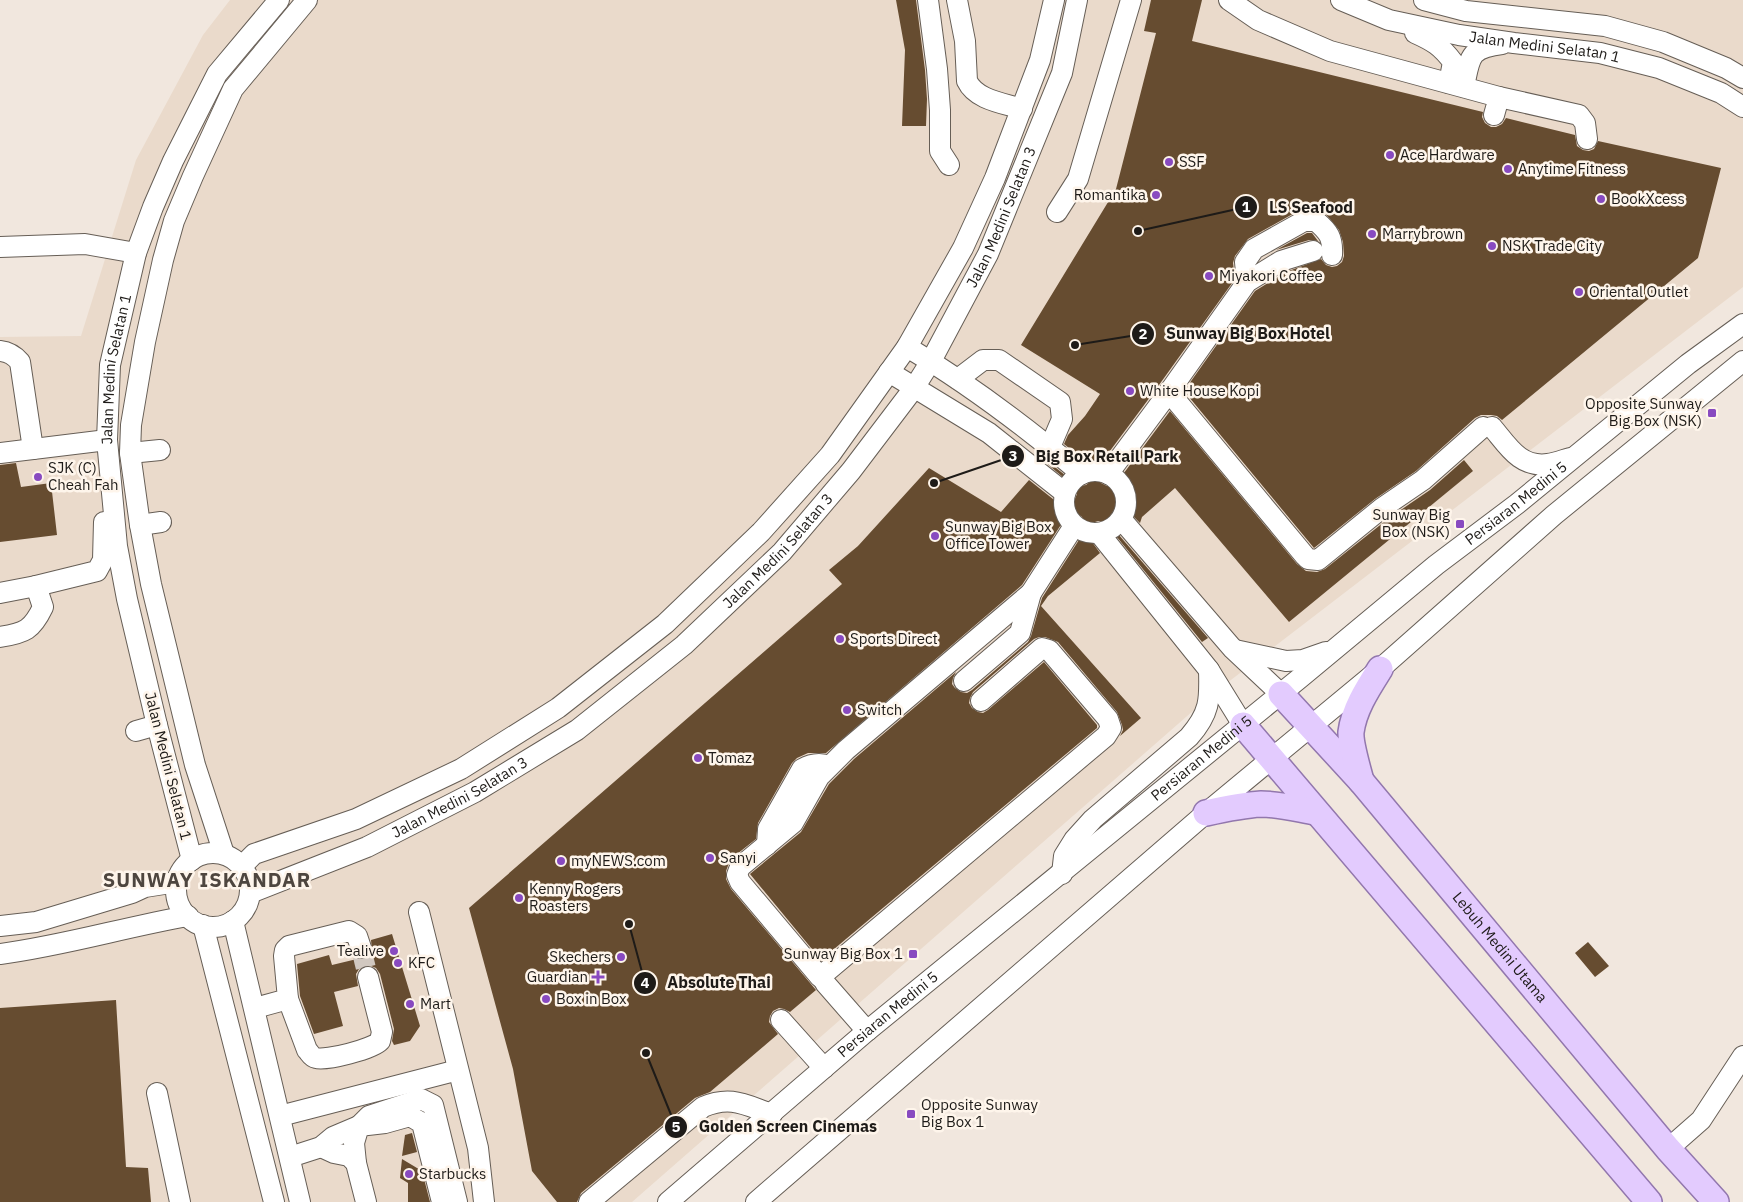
<svg xmlns="http://www.w3.org/2000/svg" width="1743" height="1202" viewBox="0 0 1743 1202" font-family="'IBM Plex Sans',sans-serif">
  <rect width="100%" height="100%" fill="#f1e7de"/>
  <path fill="#eadacb" d="M230,0H1743V287L1210,696L632,1202H0V337L81,336L136,160L203,35Z"/>
  <path fill="#664c30" d="M896,0H916L925,70L927,99L926,126H902L905,50Z
    M1151,0H1202L1192,41L1483,112L1482,117L1485,123L1491,127H1496L1502,124L1506,118L1575,135L1577,146L1583,150L1589,151L1594,149L1598,141L1721,168L1698,258L1502,420L1497,416L1491,415H1481L1475,418L1416,471L1375,499L1314,548L1184,391L1255,291L1286,272L1321,259L1326,265L1332,267L1337,266L1342,262L1344,256L1343,242L1339,230L1324,212L1316,209L1298,211L1248,239L1235,256L1233,263L1235,279L1159,385L1098,467L1096,473L1097,478L1101,483L1107,486L1113,485L1118,481L1170,411L1297,564L1306,571L1317,572L1325,569L1389,518L1430,490L1464,460L1473,471L1289,622L1175,488L1142,517L1140,523L1125,508L1119,507L1114,510L1110,516L1109,522L1112,527L1208,638L1202,642L1108,526L1103,522L1098,521L1092,523L1088,528L1087,535L1100,553L1048,596L1041,606L1141,718L1120,736L1123,730L1122,725L1117,712L1058,642L1045,637H1039L1034,639L973,692L970,698L969,703L972,708L978,712L983,713L988,710L1044,662L1097,725V728L821,960L750,874L801,832L829,784L854,759L956,672L953,678L952,684L955,688L961,692L967,693L972,690L1028,642L1031,636L1042,598L1084,532L1086,526L1084,520L1081,516L1074,514L1068,516L1064,520L1022,585L826,753H808L797,758L792,763L758,823L756,839L732,858L729,863L726,871V879L731,889L816,990L790,1012L784,1009L779,1008L773,1011L770,1016L769,1022L778,1034L710,1092L695,1098L581,1193L577,1202H557L532,1171L513,1069L469,908L842,584L829,570L858,546L929,468L1001,512L1029,480L1058,503L1064,505L1070,504L1074,501L1077,494L1076,488L1045,462L1046,460L1075,483L1080,486L1086,485L1091,481L1094,476L1093,470L1090,465L1064,444L1068,435L1085,416L1100,394L1021,345L1116,189L1156,33L1144,31Z
    M1307,233H1312L1318,241L1309,240L1276,250Z
    M16,463L21,487L51,483L57,535L0,542V465Z
    M392,934L420,1026L410,1041L394,1045L392,1041L394,1029L380,974L376,968L371,966H365L359,969L356,974L358,986L334,992L343,1026L314,1034L300,996L297,964L329,955L332,965L357,959H364L370,956L372,951L371,940Z
    M1588,942L1609,966L1595,977L1575,953Z
    M116,1000L126,1167L148,1168L151,1202H0V1008Z
    M412,1133L417,1152L402,1156L405,1135Z
    M402,1159L422,1171L430,1202H408V1183L400,1178Z"/>
  <g fill="none" stroke-linecap="round" stroke-linejoin="round">
    <path stroke="#d1c8c0" stroke-width="20" stroke-dasharray="20 10" stroke-linecap="butt" d="M361,948L368,977"/>
    <defs>
      <g id="minor">
        <path d="M928,0L937,69L940,110V151L949,165"/>
        <path d="M957,0L965,41L967,81C976,100 1003,103 1022,109"/>
        <path d="M1229,0L1258,20L1330,51L1499,97L1494,115"/>
        <path id="s1" d="M1341,0L1389,20L1459,35L1514,43L1600,53L1659,68L1721,93L1743,107"/>
        <path d="M1424,0L1466,11L1605,26L1663,42L1726,68L1743,78"/>
        <path d="M1415,33C1433,41 1441,46 1453,62L1449,83"/>
        <path d="M1464,87C1470,58 1468,48 1502,44"/>
        <path d="M1499,97L1579,115L1585,123L1587,139"/>
        <path d="M1057,212L1078,179L1131,0"/>
        <path d="M0,247L85,244L136,253"/>
        <path d="M1247,282L1245,262L1254,249L1304,221H1316C1329,232 1333,238 1332,255"/>
        <path d="M907,347C969,384 1026,427 1082,474"/>
        <path d="M0,351C9,352 14,355 20,362L33,449"/>
        <path d="M889,372L989,433L1065,493"/>
        <path d="M958,379L983,360H999L1060,402L1062,419L1050,447"/>
        <path d="M1169,392L1247,282L1281,261L1313,251"/>
        <path d="M1492,427C1508,446 1520,468 1548,464C1555,463 1563,460 1570,458"/>
        <path d="M0,453L107,440"/>
        <path d="M130,453L160,450"/>
        <circle cx="1095" cy="502" r="31"/>
        <path d="M1108,474L1169,392L1305,556L1308,559L1318,560L1382,508L1423,480L1483,427"/>
        <path d="M1121,519L1233,649L1281,694"/>
        <path d="M140,525L161,522"/>
        <path d="M1099,533L1209,670L1243,725"/>
        <path d="M0,593L36,586"/>
        <path d="M0,637C25,633 32,630 43,607L36,586L97,571L103,560L104,522"/>
        <path d="M1235,650L1286,661L1303,660L1326,652"/>
        <path d="M964,681L1020,633L1031,593"/>
        <path d="M981,701L1042,648L1049,650L1108,719L1111,728L1106,736L820,977L740,882L737,875L740,867L793,823L819,777L846,750L1031,593L1074,526"/>
        <path d="M136,731L157,725"/>
        <path d="M767,845L768,829L802,769C811,764 819,762 829,766"/>
        <circle cx="213" cy="890" r="37"/>
        <path d="M224,854L195,765L151,584L140,525L130,453L131,425L145,342L163,260L174,221L193,176L233,89L307,0"/>
        <path id="s2" d="M192,860L157,725L127,599L117,546L107,440L110,365L136,253L153,207L173,161L217,74L279,0"/>
        <path d="M242,866L254,854L356,819L461,769L558,708L665,624L761,532L830,455L907,347L963,248L995,178L1040,60L1054,0"/>
        <path d="M1062,874L1064,856L1074,840L1093,819L1189,737C1210,713 1210,700 1209,670"/>
        <path id="s3" d="M250,893L367,847L475,792L577,730L684,645L782,552L851,471L914,388L931,361L988,254L1062,73L1077,0"/>
        <path d="M419,912L478,1148L484,1202"/>
        <path d="M233,921L300,1202"/>
        <path d="M203,925L274,1202"/>
        <path d="M0,926L36,922L132,893L145,887L177,882"/>
        <path d="M0,954C63,946 125,927 188,916"/>
        <path d="M825,983L867,1031"/>
        <path d="M288,999L307,1050C310,1053 311,1057 316,1058C326,1061 373,1049 380,1041L382,1032L368,977"/>
        <path d="M255,1008L288,999L284,956L285,950L289,946L349,931L357,936L361,948"/>
        <path d="M781,1020L824,1068"/>
        <path d="M157,1093L180,1202"/>
        <path d="M280,1116L458,1070"/>
        <path d="M321,1147L334,1153L349,1156L356,1163L366,1202"/>
        <path d="M1668,1149L1701,1120L1743,1056"/>
        <path d="M290,1157L321,1147L333,1137L359,1126L369,1116L421,1099L433,1105L457,1202"/>
        <path d="M356,1163L354,1143L359,1126L385,1123L410,1116L422,1123L442,1202"/>
        <path d="M589,1202L703,1107C731,1095 745,1105 772,1114"/>
        <path id="s4" d="M668,1202L867,1031L1300,678L1436,565L1517,504L1688,364L1743,324"/>
        <path d="M756,1202L1206,813L1380,669L1554,515L1743,361"/>
      </g>
      <g id="major">
        <path id="s5" d="M1281,694L1361,781L1668,1149L1716,1202"/>
        <path d="M1243,725L1649,1202"/>
        <path d="M1361,781C1358,769 1350,743 1351,732C1354,709 1368,688 1380,669"/>
        <path d="M1206,813C1224,809 1242,805 1261,804C1280,804 1298,809 1316,812"/>
      </g>
    </defs>
    <use href="#minor" stroke="#665e56" stroke-width="22"/>
    <use href="#major" stroke="#9277ad" stroke-width="28"/>
    <use href="#minor" stroke="#fff" stroke-width="20"/>
    <use href="#major" stroke="#e3cbfe" stroke-width="25"/>
  </g>
  <g fill="#884ac0" stroke="#fef5eb" stroke-width="2">
    <circle cx="1390" cy="155" r="5"/>
    <circle cx="1169" cy="162" r="5"/>
    <circle cx="1508" cy="169" r="5"/>
    <circle cx="1156" cy="195" r="5"/>
    <circle cx="1601" cy="199" r="5"/>
    <circle cx="1372" cy="234" r="5"/>
    <circle cx="1492" cy="246" r="5"/>
    <circle cx="1209" cy="276" r="5"/>
    <circle cx="1579" cy="292" r="5"/>
    <circle cx="1130" cy="391" r="5"/>
    <rect x="1707" y="408" width="10" height="10" rx="2.5"/>
    <circle cx="38" cy="477" r="5"/>
    <rect x="1455" y="519" width="10" height="10" rx="2.5"/>
    <circle cx="935" cy="536" r="5"/>
    <circle cx="840" cy="639" r="5"/>
    <circle cx="847" cy="710" r="5"/>
    <circle cx="698" cy="758" r="5"/>
    <circle cx="710" cy="858" r="5"/>
    <circle cx="561" cy="861" r="5"/>
    <circle cx="519" cy="898" r="5"/>
    <circle cx="394" cy="951" r="5"/>
    <rect x="908" y="949" width="10" height="10" rx="2.5"/>
    <circle cx="621" cy="957" r="5"/>
    <circle cx="398" cy="963" r="5"/>
    <path d="M595.5 969.5h5v5h5v5h-5v5h-5v-5h-5v-5h5z"/>
    <circle cx="546" cy="999" r="5"/>
    <circle cx="410" cy="1004" r="5"/>
    <rect x="906" y="1109" width="10" height="10" rx="2.5"/>
    <circle cx="409" cy="1174" r="5"/>
  </g>
  <g text-anchor="middle" stroke-width="5" stroke-linejoin="round" paint-order="stroke">
    <g font-size="15" fill="#1e1b18" stroke="#fef5eb">
      <text dy="5" stroke="none"><textPath href="#s1" startOffset="210">Jalan Medini Selatan 1</textPath></text>
      <text dy="5" stroke="none"><textPath href="#s3" startOffset="1041">Jalan Medini Selatan 3</textPath></text>
      <text dy="5" stroke="none"><textPath href="#s2" startOffset="501">Jalan Medini Selatan 1</textPath></text>
      <text dy="5" stroke="none"><textPath href="#s4" startOffset="1099">Persiaran Medini 5</textPath></text>
      <text dy="5" stroke="none"><textPath href="#s3" startOffset="636">Jalan Medini Selatan 3</textPath></text>
      <text dy="5" stroke="none"><textPath href="#s4" startOffset="694">Persiaran Medini 5</textPath></text>
      <text transform="translate(168 766) rotate(76)" y="5">Jalan Medini Selatan 1</text>
      <text dy="5" stroke="none"><textPath href="#s3" startOffset="231">Jalan Medini Selatan 3</textPath></text>
      <text dy="5" stroke="none"><textPath href="#s5" startOffset="335">Lebuh Medini Utama</textPath></text>
      <text dy="5" stroke="none"><textPath href="#s4" startOffset="289">Persiaran Medini 5</textPath></text>
    </g>
    <g font-size="15" fill="#1e1b18" stroke="#fef5eb" text-anchor="start">
      <text x="1400" y="160">Ace Hardware</text>
      <text x="1179" y="167">SSF</text>
      <text x="1518" y="174">Anytime Fitness</text>
      <text x="1146" y="200" text-anchor="end">Romantika</text>
      <text x="1611" y="204">BookXcess</text>
      <text x="1382" y="239">Marrybrown</text>
      <text x="1502" y="251">NSK Trade City</text>
      <text x="1219" y="281">Miyakori Coffee</text>
      <text x="1589" y="297">Oriental Outlet</text>
      <text x="1140" y="396">White House Kopi</text>
      <text x="1702" y="409" text-anchor="end">Opposite Sunway<tspan x="1702" dy="17">Big Box (NSK)</tspan></text>
      <text x="48" y="473">SJK (C)<tspan x="48" dy="17">Cheah Fah</tspan></text>
      <text x="1450" y="520" text-anchor="end">Sunway Big<tspan x="1450" dy="17">Box (NSK)</tspan></text>
      <text x="945" y="532">Sunway Big Box<tspan x="945" dy="17">Office Tower</tspan></text>
      <text x="850" y="644">Sports Direct</text>
      <text x="857" y="715">Switch</text>
      <text x="708" y="763">Tomaz</text>
      <text x="720" y="863">Sanyi</text>
      <text x="571" y="866">myNEWS.com</text>
      <text x="529" y="894">Kenny Rogers<tspan x="529" dy="17">Roasters</tspan></text>
      <text x="384" y="956" text-anchor="end">Tealive</text>
      <text x="903" y="959" text-anchor="end">Sunway Big Box 1</text>
      <text x="611" y="962" text-anchor="end">Skechers</text>
      <text x="408" y="968">KFC</text>
      <text x="588" y="982" text-anchor="end">Guardian</text>
      <text x="556" y="1004">Box in Box</text>
      <text x="420" y="1009">Mart</text>
      <text x="921" y="1110">Opposite Sunway<tspan x="921" dy="17">Big Box 1</tspan></text>
      <text x="419" y="1179">Starbucks</text>
    </g>
    <g font-size="20" font-weight="bold" letter-spacing="1" fill="#4e463f" stroke="#fef5eb">
      <text x="207" y="887">SUNWAY ISKANDAR</text>
    </g>
  </g>
  <path fill="none" stroke="#1e1b18" stroke-width="2" d="M1138 231L1246 207M1075 345L1143 334M934 483L1013 456M629 924L645 983M646 1053L676 1127"/>
  <g fill="#1e1b18" stroke="#fef5eb" stroke-width="2">
    <circle cx="1138" cy="231" r="5"/>
    <circle cx="1075" cy="345" r="5"/>
    <circle cx="934" cy="483" r="5"/>
    <circle cx="629" cy="924" r="5"/>
    <circle cx="646" cy="1053" r="5"/>
    <circle cx="1246" cy="207" r="12"/>
    <circle cx="1143" cy="334" r="12"/>
    <circle cx="1013" cy="456" r="12"/>
    <circle cx="645" cy="983" r="12"/>
    <circle cx="676" cy="1127" r="12"/>
  </g>
  <g font-size="15" text-anchor="middle" font-weight="bold" fill="#fff">
    <text x="1246" y="212">1</text>
    <text x="1143" y="339">2</text>
    <text x="1013" y="461">3</text>
    <text x="645" y="988">4</text>
    <text x="676" y="1132">5</text>
  </g>
  <g font-size="16" text-anchor="middle" font-weight="bold" fill="#1e1b18" stroke="#fef5eb" stroke-width="5" stroke-linejoin="round" paint-order="stroke">
    <text x="1311" y="213">LS Seafood</text>
    <text x="1248" y="339">Sunway Big Box Hotel</text>
    <text x="1107" y="462">Big Box Retail Park</text>
    <text x="719" y="988">Absolute Thai</text>
    <text x="788" y="1132">Golden Screen Cinemas</text>
  </g>
</svg>
